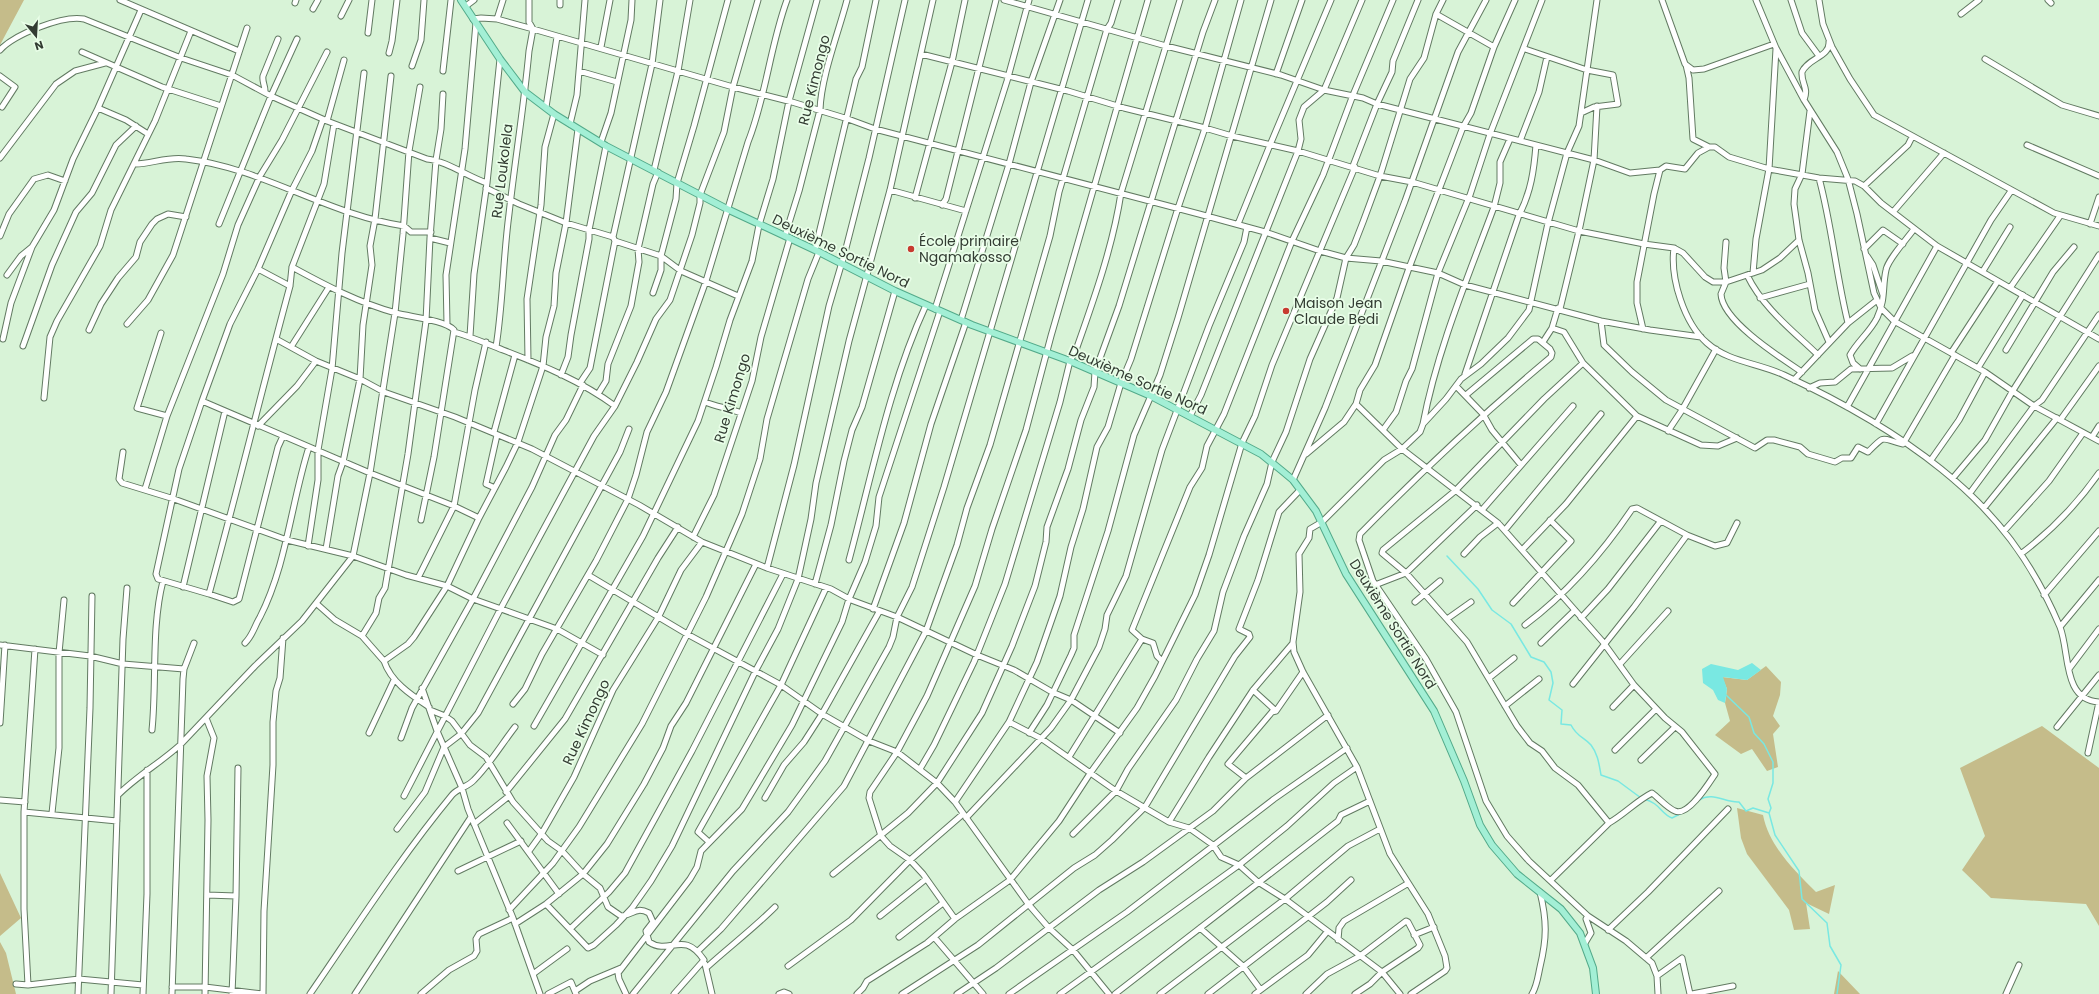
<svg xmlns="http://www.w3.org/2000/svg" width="2099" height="994" viewBox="0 0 2099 994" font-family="Poppins,sans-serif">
  <rect width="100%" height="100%" fill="#d8f3d7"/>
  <path fill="#c5bc8a" d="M0,0H24L0,45Z
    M1766,666L1781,682L1780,695L1773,716L1780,726L1773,734L1778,767L1767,771L1752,749L1741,754L1715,735L1730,721L1725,703L1727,689L1722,677L1747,680Z
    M2042,726L2099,768V926L2086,904L1991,898L1962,870L1985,836L1960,768Z
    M1737,808L1763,815C1769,846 1794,870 1816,892L1835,885L1829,914L1806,903L1810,929L1794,930L1789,910L1747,854L1741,838Z
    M0,873L21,918L0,936Z
    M0,942L6,953L16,994H0Z
    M1838,971L1860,994H1834Z"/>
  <path fill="#79e8e2" d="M1752,663L1761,670L1747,680L1723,677L1727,689L1725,703L1718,700L1713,690L1703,683L1702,669L1711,664L1738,670Z"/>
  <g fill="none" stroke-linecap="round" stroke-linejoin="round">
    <path stroke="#79e8e2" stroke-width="1.5" d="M1447,556L1478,589L1492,610L1511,624L1531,657L1544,662L1551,672L1553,683L1549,700L1562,710L1561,724L1571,725C1577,737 1584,737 1591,745C1598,754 1599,764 1601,775L1618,781L1641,798
      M1726,695L1749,717L1754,733L1764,744L1773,762V783L1768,799L1771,808L1769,813L1775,835L1799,871L1802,899L1827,923L1830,946L1841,965L1837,994
      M1644,799C1660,803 1661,814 1672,818L1686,811
      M1699,800C1713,791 1725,803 1739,802L1746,811L1753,808L1769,813"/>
    <defs>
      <path id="minor" d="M120,0L239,51
        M1004,0L1166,46L1281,75L1324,90L1363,98L1377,104L1594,160L1630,173L1660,170L1666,166L1685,169L1698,153L1709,147H1715L1729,157L1769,169L1819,178L1855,181L1864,186L1881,203L1937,246L2099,339
        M1662,0L1685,64L1693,70L1704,69L1774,44
        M1756,0L1776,48L1804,100L1837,152L1848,179L1857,214L1874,293L1881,308L1894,321L1985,372L2034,406L2099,441
        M1791,0L1802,33L1819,56
        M1819,0L1823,24L1832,47L1850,79L1874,115L2054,213L2099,226
        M2048,0L2051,3
        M295,3L296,0
        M560,5V0
        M466,6L474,0
        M313,9L318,0
        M1436,14L1494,47
        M1961,14L1979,0
        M341,16L349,0
        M473,19L481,18L497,19L533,29L733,87L792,102L848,119L875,129L1199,214L1265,232L1320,251L1346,258L1381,261L1438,273L1465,285L1601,321L1650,330L1701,337
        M497,19L503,0
        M368,33L372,0
        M601,47L610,0
        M1525,49L1587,70L1613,75L1618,104L1594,107L1581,113
        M0,50C15,34 63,15 84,19L181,58L232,75L271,96L327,121L427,159C447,161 468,177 487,183
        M82,52L162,87L221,106
        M389,53L392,41L397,0
        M921,54L1068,91L1124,108L1205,128L1232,136L1298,151L1380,176L1412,182L1579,231L1644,244L1674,248L1683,253L1705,277L1713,282H1726L1762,270L1780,258L1799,240
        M1985,59L2062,105L2099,116
        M1686,65L1689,78L1693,139L1709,147
        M412,66L421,40L424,0
        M443,71L451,0
        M579,71L617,82
        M1276,74L1302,0
        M0,76L15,87L2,107
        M265,91C265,85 262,82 263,76L278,39
        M1804,100C1809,87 1801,84 1802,72C1808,58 1830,57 1829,42
        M546,107L557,37
        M98,108L126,120L148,134
        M1810,111L1802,174L1795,189L1794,204L1799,240L1808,273L1815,310L1829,342
        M323,119L312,151L292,190L258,269L230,324L202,401L179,469L156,574L158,579L209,594C237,492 262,389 290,286L292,267L324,184L334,124
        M327,121L344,60
        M570,124L577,95L585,0
        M1520,141L1539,92L1547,57
        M601,142L611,113L631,20L632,0
        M2027,145L2099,176
        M0,158L56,84L75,71L105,63
        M135,164C152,164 168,156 186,159C263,168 328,215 404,226L411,232H431
        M1353,166L1377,104L1392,72L1393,61L1418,0
        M654,170L678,71L690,0
        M1819,178C1832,226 1836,275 1848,323
        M1864,186L1908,145L1912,137
        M486,188L519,204L566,223L613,237L615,241L661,256L681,271L738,296
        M890,190L966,211
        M915,198L952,62L965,0
        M942,205L946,199L996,0
        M1893,212L1944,153
        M219,224L271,96L297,39
        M1238,224L1270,145L1331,0
        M2090,224L2099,197
        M0,236L9,214L34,179L48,175L65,181
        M785,236L799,191L820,110C821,77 838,34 847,0
        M613,237L652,64L660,0
        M430,238L450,243
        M1726,242L1724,268L1726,282L1721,294C1722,321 1781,358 1802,372
        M1674,248C1670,278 1684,323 1707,343C1728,362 1759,363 1784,375C1838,400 1894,431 1941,469C1996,513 2032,561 2060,627C2070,652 2062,700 2099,702
        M1864,249L1883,230L1903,244
        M815,250L856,79L862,67L876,0
        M1867,256L1873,265L1883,295
        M292,267C325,285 359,303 396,313C410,317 445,320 454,330L434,457L421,520
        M258,269L290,286
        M1983,271L2010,227
        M1753,273L1756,239L1769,169L1776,49
        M7,275L21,256L32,247
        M1747,275C1763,308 1792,330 1818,355
        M2010,288L2060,216
        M653,293L661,270V256L676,199L677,183L694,126L728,0
        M1760,298L1810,284
        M1558,308L1552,328L1564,332L1583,363L1637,416L1701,445L1718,446L1737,438
        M935,309L1007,81L1029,0
        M1560,309L1579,231L1594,160L1597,106
        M961,320L1009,164L1031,82L1060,0
        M1601,321L1604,345L1632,372L1666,400L1755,448L1767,440H1774L1800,447L1808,454L1835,462L1842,458H1851L1858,447L1868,452C1887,433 1880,439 1903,444L1955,355
        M127,324L148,300L173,255L247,28
        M447,324L446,275L465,149L476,23
        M1643,329L1637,303V282L1654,194L1660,170
        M89,330L101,304L118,278L136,257L140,242L152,224L157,219L168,214L186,217
        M454,332C472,337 487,344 503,350C542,365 581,381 615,406
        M161,333L137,408L167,416
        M470,336L474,274L487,183L500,59
        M3,339L11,303L32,247L54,210L73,159L98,108L141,10
        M276,339L316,361L360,379L384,392L455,417L532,449L639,505L702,542L767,568L831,589L851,600L897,617L977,655L1014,670L1052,692L1071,700L1120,733
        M1543,342L1552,328
        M23,346L52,265L76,212L92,193L116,145L136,126
        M291,347L329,287
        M496,347C503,303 503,259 509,214C515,160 524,106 529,51L533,29L529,22V0
        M2006,350L2053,272L2074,247
        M1951,353L1998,281
        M528,360L527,299L541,205L545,147L554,114
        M1978,368L2023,295
        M1860,369L1853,363L1850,355C1857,342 1870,332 1877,318C1886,298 1882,288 1886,270C1888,259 1907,239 1914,229
        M1465,374L1519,215C1531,192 1534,170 1536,145
        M561,375L568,357L571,335L589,239V230L606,146
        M1794,380L1848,323L1877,300
        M580,383L590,368L615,241
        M1456,386L1483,414L1492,430L1521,465
        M1809,388L1820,383L1835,382L1851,369L1892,368L1912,356
        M598,394L606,381L608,364L631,306L639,262L638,249L653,184L658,172
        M1466,395L1533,339H1538L1550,349L1552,353L1551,357C1484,413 1421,472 1360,534L1359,540L1373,581L1426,659L1456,712L1486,801L1507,836L1529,861L1588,916L1626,941L1652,963L1657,976L1658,994
        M44,398L50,337L57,321L100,246L111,210L155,121L191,31
        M202,401L370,473L454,506L479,518
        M705,402C717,407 729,408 741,413
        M1356,404L1402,449L1498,523L1603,642L1634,685L1665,718L1682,732L1715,774C1709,783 1688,817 1675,811C1667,808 1659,798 1652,793C1636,801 1625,814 1609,823L1578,785L1555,768L1542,751L1530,743L1517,726L1467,642L1406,573L1382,553L1383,550L1455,491L1544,399L1583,363
        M1847,407L1937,246
        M1190,416L1201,395L1298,151L1301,139L1299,120L1304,107L1324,90L1362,0
        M2061,419L2099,366
        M1423,424C1437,350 1468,277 1494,207L1500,183V162L1510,139
        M1876,424L1991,220L2011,191
        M258,426L297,386L316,361
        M1383,430L1396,412L1406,381L1412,369L1438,273L1470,195L1490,134L1542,0
        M1668,431L1682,410L1716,349
        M494,432L515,355
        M2092,437L2099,426
        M123,452L119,479L122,483L174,499L287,540L353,556L406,575L447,586L473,599L557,629L603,655
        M1306,454L1344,422L1356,404L1360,390L1375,365L1409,268L1463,127L1471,113L1494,47L1515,0
        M1931,460L1959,420L1985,372
        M1953,478L1985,440L2012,392L2099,255
        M1293,480L1325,408L1405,201L1458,52L1486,0
        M495,488L486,484L497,435
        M145,489L167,416L223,274L238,225L260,176L282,140L327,52
        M1970,493L2034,406L2042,400L2099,315
        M1984,508L2057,418
        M1482,510L1573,406
        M1505,530L1601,414
        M2004,531L2049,481L2083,433
        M693,537L714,495L752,381L761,337L790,238
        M308,546L318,480V450L332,369L342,253L364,73
        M326,549L338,476L343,462L360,379L363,325L372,265L370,246L375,219L391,76
        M1523,549L1566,504L1637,416
        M2022,553C2051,531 2078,503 2099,473
        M1464,554L1480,537L1498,523
        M849,560C872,475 889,385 926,305
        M767,568L794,465L829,306L845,252L869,158L905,0
        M588,575L687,634L781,685L822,714L869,741L897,752L937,783L955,802L1029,905L1048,927L1073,950L1109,994
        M418,578L454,506L475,390L486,342
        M815,584L831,525L844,461L852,430L862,407L895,291
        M1375,585L1406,573L1477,505
        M183,587L225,411
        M209,594L233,602L239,599L278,447L283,436
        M2044,595L2099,531
        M1415,602L1440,581
        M1513,603L1571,541L1550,520
        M317,604L335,620L362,636L384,661
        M873,609L904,523L931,424L966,322
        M1581,618L1608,589L1660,522
        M1447,619L1471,602
        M1525,625C1566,594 1603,552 1632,509L1637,508L1687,535
        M2060,627L2099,580
        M362,636L376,613L379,598L385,588L408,454L426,321L430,238L436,160L441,129L443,94
        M1142,639L1153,643L1157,656L1162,661
        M245,643C253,635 254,627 260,617C287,564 291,503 309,447
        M1541,643L1574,611
        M0,645L90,656L123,664L184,669
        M1620,664L1668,611
        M2069,669L2099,629
        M1489,678L1514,658
        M1573,684L1634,607L1687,535L1715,546L1727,543L1737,523
        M422,688L437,731L462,788L468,809L513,918L540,994
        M1253,690L1276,711
        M513,704L525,689L542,654L596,561L628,499L636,475L647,432L666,392L706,281L748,142C766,97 770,46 787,0
        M1505,706L1539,679
        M429,707C411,695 391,682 384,661L408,644L414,637L447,586L479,518L506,467L518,442L543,366L546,337L554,306L556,273L566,223L578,129
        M1613,707L1634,685
        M430,710L445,716L452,721L470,745L486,757L513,802L548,841L562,851L583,874L600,888L608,907L621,916C634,915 635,906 649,913L653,922L646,931L649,942C670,956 683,929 704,960L674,994
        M1009,722L1042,739L1116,791L1169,822L1189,828L1213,845L1221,857L1239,865L1258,882L1285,899L1382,972L1400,994
        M0,723L5,645
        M534,726L643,536L698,421L716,367L730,320L752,261L759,225L773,179L789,101L817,0
        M2057,727L2099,675
        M152,730C157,681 151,628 163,581
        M369,733L394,680
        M1029,733L1047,705L1071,655L1074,648V635L1108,531L1134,435L1160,375L1178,318L1271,0
        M401,738L412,708L473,599L532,487L555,435L566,420L583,385
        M1615,750L1656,709
        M2088,753L2099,702
        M1069,757L1142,639L1132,630L1190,487L1202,468L1207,446L1224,414L1292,241L1323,175L1353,95L1393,0
        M1641,760L1675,727
        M920,769L934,745L974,662L1005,584L1060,402L1070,361L1076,350C1094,299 1113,246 1121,193L1180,0
        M1246,778L1228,764L1272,712L1276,711L1303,672
        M506,792L565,719L658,558L678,527
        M118,795C137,776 160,763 180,745L255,666L302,621L353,556L370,473L395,313L403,234L409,151L420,87
        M404,796L501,608L594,436L615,406L637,362L656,319L670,300L692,235L700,203V195L724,132L733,87L758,0
        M765,798L784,765L804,742L822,714L879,612
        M0,800L25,802
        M955,802L1009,722L1037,662L1060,596L1071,547L1083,509L1097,447L1108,427L1121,383L1131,359L1178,208L1205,128L1241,0
        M24,812L117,821
        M52,813L59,748V653L64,600
        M966,818L1051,728L1071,700L1099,647L1105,629L1107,615L1126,576L1162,450L1209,326L1244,242L1247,227
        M1169,822L1209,757L1253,690L1293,643
        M507,823L559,894
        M474,824L509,796
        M397,829L425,792L444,747L461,734L478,713L620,452L629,429
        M1073,834L1116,791L1128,769L1176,700L1197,659L1214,631L1223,592L1244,536L1267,484L1272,462L1286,432L1310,359L1337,298L1346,258L1354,245L1363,222L1380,176L1410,79L1424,58L1436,14L1443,0
        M709,842L698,832L781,685L826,588
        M529,851L542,833L574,777L613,690L659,616L681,570L702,542
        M458,871L521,841
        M833,874L908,813L937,783L982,713L1012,646L1035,586L1046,542L1047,527L1068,469L1081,420L1094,387L1095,372L1119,306L1203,32L1215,0
        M1551,880L1609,823
        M207,895L236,896
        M546,904L588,948L594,945L616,925L632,908L651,881L672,846L756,670L778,629L798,579L811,519L816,483L849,341L890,190L933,0
        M509,910L553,863L579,827L642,724L706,597L742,514L760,459L767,419L808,279L819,252
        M880,916L926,879
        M955,919L923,874L910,860L890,846L881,836L869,798L870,792L897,752L927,696L975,586L992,529L1026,430L1051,336L1148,0
        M515,924L546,904L583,874L607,844L644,784L663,748L671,726L686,703L756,564
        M1200,928L1243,966L1260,989
        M570,929L609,892L625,873L692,751L783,574
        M1608,930L1648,892L1728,809
        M1414,935L1434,927
        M899,937L943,903
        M934,937L983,994
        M1338,940L1339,928L1344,921L1407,884
        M1585,943L1591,933L1586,919L1588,916
        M698,951L721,929L844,786L926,631L957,545L967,508L990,445L1050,236L1059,192L1107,29L1111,23L1118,0
        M1646,958L1719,891
        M705,964L712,994
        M788,966L851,920L910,860L963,814
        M706,968C729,947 753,929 775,907
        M533,974L567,949
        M1657,976L1682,958L1690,994
        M16,984L28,985L79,979L143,985
        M28,985L24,909V812L35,649
        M172,987H205L263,994
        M575,991L590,981L621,968
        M78,994L90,708L92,596
        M111,994L123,639L127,588
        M143,994L147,894V770
        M172,994L183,679L184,669L194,643
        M205,994L208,820L207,776L214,738L206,718
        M232,994L236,896L238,768
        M263,994L264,911L273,765V722L276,691L280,678L283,638
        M310,994C356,927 400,858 452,795C458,788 468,787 474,780C490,764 501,745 515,727
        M355,994L471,817
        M421,994L449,970L474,956L477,951L476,939L479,934L513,918
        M548,994L571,982L576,994
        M626,994L619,979L618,973L690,879L697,867L701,851L742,809L792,725L842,622L849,599L865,562L876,526L879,497L940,311
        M633,994L733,871L788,812L825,761L889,647L893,637L897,617L912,587L944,487L1088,0
        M779,994L784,992L789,994
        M857,994L863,988L867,981L927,943L955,919L1010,880L1059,821L1091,772L1137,708L1155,676L1195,595L1209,555L1242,443L1255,416L1272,365L1355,167
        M902,994L978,945L1074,868L1095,855L1112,840L1145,807L1235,656L1250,637L1249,634L1239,629L1258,580L1279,512L1300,490
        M957,994L996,968L1099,890L1143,862L1213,811L1246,778L1328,715
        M1009,994L1127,912L1274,799L1347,748
        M1060,994L1239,865L1287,826L1334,783L1357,767
        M1115,994L1338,821L1341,815L1370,801
        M1160,994L1285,899L1348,846L1380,829
        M1208,994L1327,902L1351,880
        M1255,994L1308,955L1327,932
        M1306,994L1327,974L1360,956L1406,921L1408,922L1420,945L1418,948L1382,972L1370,984L1355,994
        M1411,994L1445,971L1447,968L1445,956L1428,914L1390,854L1357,767L1303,672L1294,652L1293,642L1300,592L1299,554L1309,538L1310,529L1322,522L1384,460L1402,449L1420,432L1423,424L1446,399L1461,379L1481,364L1508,338L1529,310L1548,223L1567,153L1579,126L1597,0
        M1532,994C1537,986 1538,976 1540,967C1547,938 1547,921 1540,892
        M1692,994L1733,986
        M2006,994L2019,965"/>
      <path id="major" d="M461,0L500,59L525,92L554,114L606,146L727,209L815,250L895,291L972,325L1070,361L1151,396L1261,454L1281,470L1293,480L1316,511L1346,574L1434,711L1464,781L1480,825L1492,845L1517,874L1561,909L1580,933L1593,968L1596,994"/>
    </defs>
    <use href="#minor" stroke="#627a62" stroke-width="7"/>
    <use href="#major" stroke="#53aa8a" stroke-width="8"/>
    <use href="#minor" stroke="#fff" stroke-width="5"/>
    <use href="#major" stroke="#a3efd5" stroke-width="6"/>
  </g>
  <g fill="#c73a2f" stroke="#e9fee8" stroke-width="1.5">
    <circle cx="911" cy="249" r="4"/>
    <circle cx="1286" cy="311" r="4"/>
  </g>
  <g text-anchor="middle" stroke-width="3.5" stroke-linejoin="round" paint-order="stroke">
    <g font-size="14" fill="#323c32" stroke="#e9fee8">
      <text transform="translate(814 80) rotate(-76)" y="5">Rue Kimongo</text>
      <text transform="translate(502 171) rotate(-83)" y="5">Rue Loukolela</text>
      <text transform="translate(841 251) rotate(26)" y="5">Deuxième Sortie Nord</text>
      <text transform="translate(1138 380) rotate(24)" y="5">Deuxième Sortie Nord</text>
      <text transform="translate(732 398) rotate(-73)" y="5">Rue Kimongo</text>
      <text transform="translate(1393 624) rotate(58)" y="5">Deuxième Sortie Nord</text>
      <text transform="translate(586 722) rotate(-65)" y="5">Rue Kimongo</text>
    </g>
    <g font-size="14" fill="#323c32" stroke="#e9fee8" text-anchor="start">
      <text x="919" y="246">École primaire<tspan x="919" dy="16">Ngamakosso</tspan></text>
      <text x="1294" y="308">Maison Jean<tspan x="1294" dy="16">Claude Bedi</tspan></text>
    </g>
  </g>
  <g transform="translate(36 36) rotate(162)" stroke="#e9fee8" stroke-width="3" paint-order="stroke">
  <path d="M0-3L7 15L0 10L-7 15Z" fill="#323c32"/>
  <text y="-6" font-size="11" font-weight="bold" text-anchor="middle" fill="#323c32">N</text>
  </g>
</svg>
